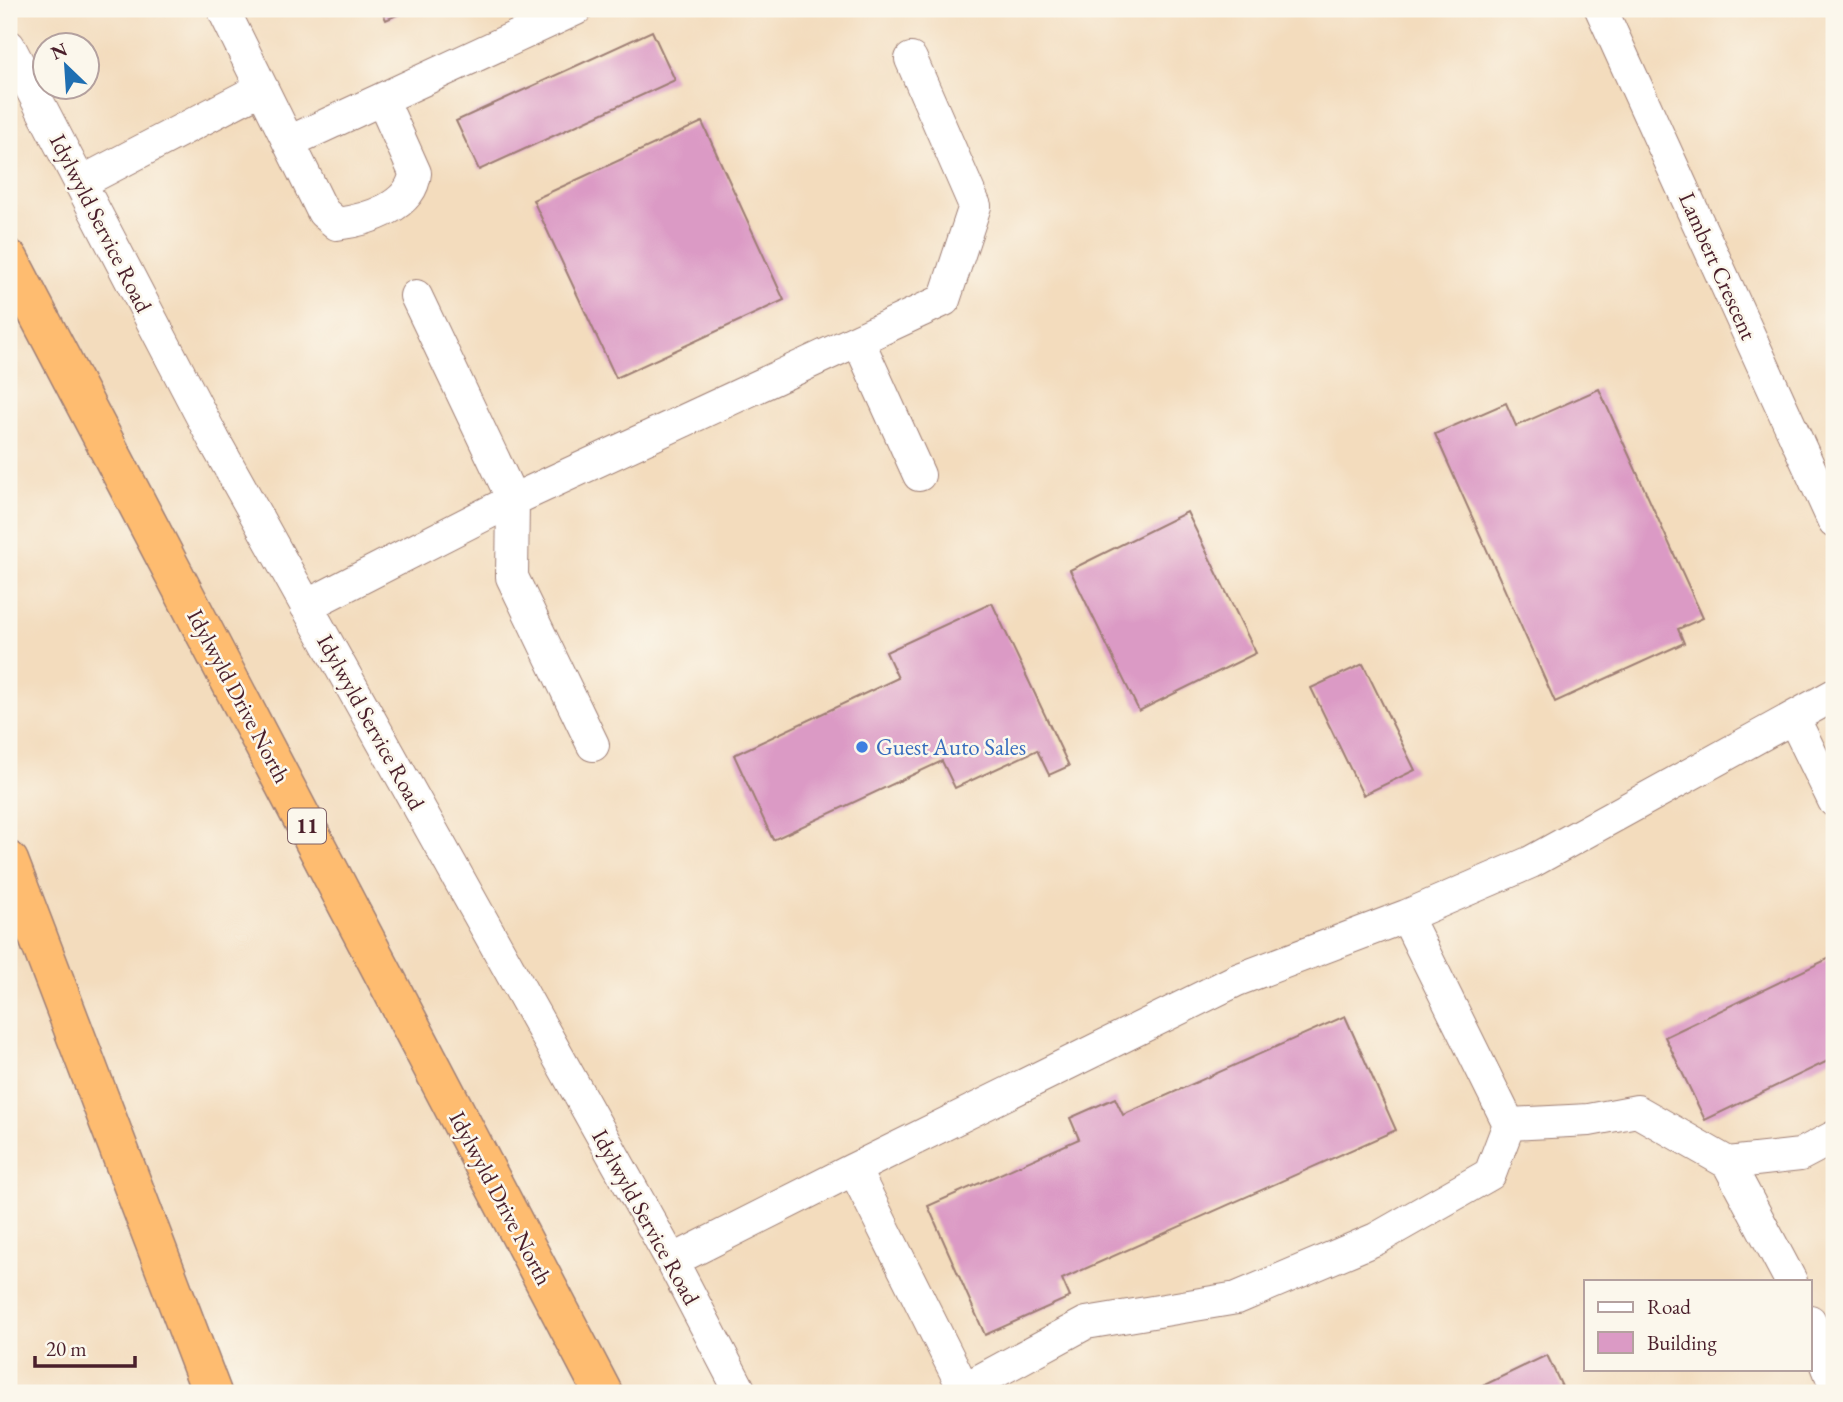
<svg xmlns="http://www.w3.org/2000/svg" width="1843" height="1402" viewBox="0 0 1843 1402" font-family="'EB Garamond',serif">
  <rect width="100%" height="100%" fill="#fbf7ec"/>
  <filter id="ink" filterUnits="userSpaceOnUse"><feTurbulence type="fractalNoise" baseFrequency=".0143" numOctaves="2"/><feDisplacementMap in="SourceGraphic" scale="14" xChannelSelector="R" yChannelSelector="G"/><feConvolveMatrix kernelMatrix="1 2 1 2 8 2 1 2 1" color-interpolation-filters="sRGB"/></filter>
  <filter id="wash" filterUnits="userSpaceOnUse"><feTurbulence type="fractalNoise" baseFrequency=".00686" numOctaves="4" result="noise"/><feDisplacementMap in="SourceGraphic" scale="28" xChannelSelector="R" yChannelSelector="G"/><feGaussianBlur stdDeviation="1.57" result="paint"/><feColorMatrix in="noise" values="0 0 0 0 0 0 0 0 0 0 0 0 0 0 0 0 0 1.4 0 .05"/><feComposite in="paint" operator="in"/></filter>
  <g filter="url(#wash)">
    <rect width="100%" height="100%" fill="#f3dcbd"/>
    <g id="blocks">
      <path fill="#db9ac5" d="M381,9H410L386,20Z
        M652,31L675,80L479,170L456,121Z
        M702,122L784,300L616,378L533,200Z
        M1599,389L1703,618L1678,629L1684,643L1555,702L1435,434L1506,403L1516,426Z
        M1187,512L1256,653L1139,711L1070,570Z
        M992,603L1069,766L1049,775L1037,750L955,788L942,761L773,840L734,755L898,678L886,652Z
        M1363,664L1415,770L1363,795L1311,688Z
        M1834,956V1058L1705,1120L1665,1037Z
        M1345,1016L1396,1130L1062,1279L1070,1297L985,1335L928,1206L1079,1139L1070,1118L1115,1098L1123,1115Z
        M1547,1355L1565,1393H1480L1478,1388Z"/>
    </g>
  </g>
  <g filter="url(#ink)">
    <use href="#blocks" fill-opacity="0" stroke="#9e7e74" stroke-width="2"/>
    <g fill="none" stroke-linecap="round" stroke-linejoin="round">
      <defs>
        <path id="minor" d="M223,9L323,212L337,224C367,220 412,207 415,173L382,99L576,9
          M1601,9L1834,522
          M9,46L214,440L672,1261L741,1393
          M289,142L382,99
          M80,183L262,88
          M858,340L919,475
          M306,606L513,500L416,296
          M1794,719L1834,801
          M593,745L512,577L513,500L944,300L975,206L911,59
          M1406,916L1531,862L1834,695
          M1509,1124L1589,1120L1637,1111L1728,1163L1800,1155L1834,1137
          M1728,1163L1791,1281
          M854,1169L1237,980L1406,916L1509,1124L1490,1174L1376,1239L1237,1298L1086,1323L964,1389
          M672,1261L854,1169L964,1389L956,1393
          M1810,1321L1834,1383"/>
        <path id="highway" d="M9,259L603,1393
          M9,861L212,1393"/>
      </defs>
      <use href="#minor" stroke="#9e7e74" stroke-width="34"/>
      <use href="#highway" stroke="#9e7e74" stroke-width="41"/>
      <use href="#minor" stroke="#fff" stroke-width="32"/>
      <use href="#highway" stroke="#febc70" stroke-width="38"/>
    </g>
  </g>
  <circle fill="#3f7fe0" stroke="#fbf7ec" stroke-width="2.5" cx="862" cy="747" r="7"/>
  <g text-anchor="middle" stroke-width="5" stroke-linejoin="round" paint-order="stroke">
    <rect fill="#fbf7ec" stroke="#7f6065" stroke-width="2" x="288" y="808.5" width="38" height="35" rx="5"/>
    <g font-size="21" font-weight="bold" fill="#4a1f2b">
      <text x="307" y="833">11</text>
    </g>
    <g font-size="23" fill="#4a1f2b" stroke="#fbf7ec">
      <text transform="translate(101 223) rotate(63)" y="8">Idylwyld Service Road</text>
      <text transform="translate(1718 266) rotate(66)" y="8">Lambert Crescent</text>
      <text transform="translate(239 696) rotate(62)" y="8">Idylwyld Drive North</text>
      <text transform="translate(371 722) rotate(61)" y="8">Idylwyld Service Road</text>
      <text transform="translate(501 1198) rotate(62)" y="8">Idylwyld Drive North</text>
      <text transform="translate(646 1217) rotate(61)" y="8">Idylwyld Service Road</text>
    </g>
    <g font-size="23" fill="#366cbe" stroke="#fbf7ec" text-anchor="start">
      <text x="876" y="755">Guest Auto Sales</text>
    </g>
  </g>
  <rect width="1843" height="1402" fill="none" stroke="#fbf7ec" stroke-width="35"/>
  <rect x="1584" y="1280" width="228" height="91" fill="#fbf7ec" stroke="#b4a19f" stroke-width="2"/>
  <rect x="1598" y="1302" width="35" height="10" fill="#ffffff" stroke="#b4a19f" stroke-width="2"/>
  <text x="1647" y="1314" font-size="21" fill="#4a1f2b">Road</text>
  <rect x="1598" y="1332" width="35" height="21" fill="#db9ac5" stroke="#b4a19f" stroke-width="2"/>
  <text x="1647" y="1350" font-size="21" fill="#4a1f2b">Building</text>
  <g transform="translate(66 66) rotate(335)"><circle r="33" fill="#fbf7ec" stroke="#b4a19f" stroke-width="2"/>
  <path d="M0-5L12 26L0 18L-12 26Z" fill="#1f6fb2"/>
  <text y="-10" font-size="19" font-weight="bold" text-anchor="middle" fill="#4a1f2b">N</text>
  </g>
  <path d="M35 1356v10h100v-10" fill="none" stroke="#4a1f2b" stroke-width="3.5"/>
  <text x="46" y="1356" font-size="21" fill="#4a1f2b" stroke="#fbf7ec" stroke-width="5" paint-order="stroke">20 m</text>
</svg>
